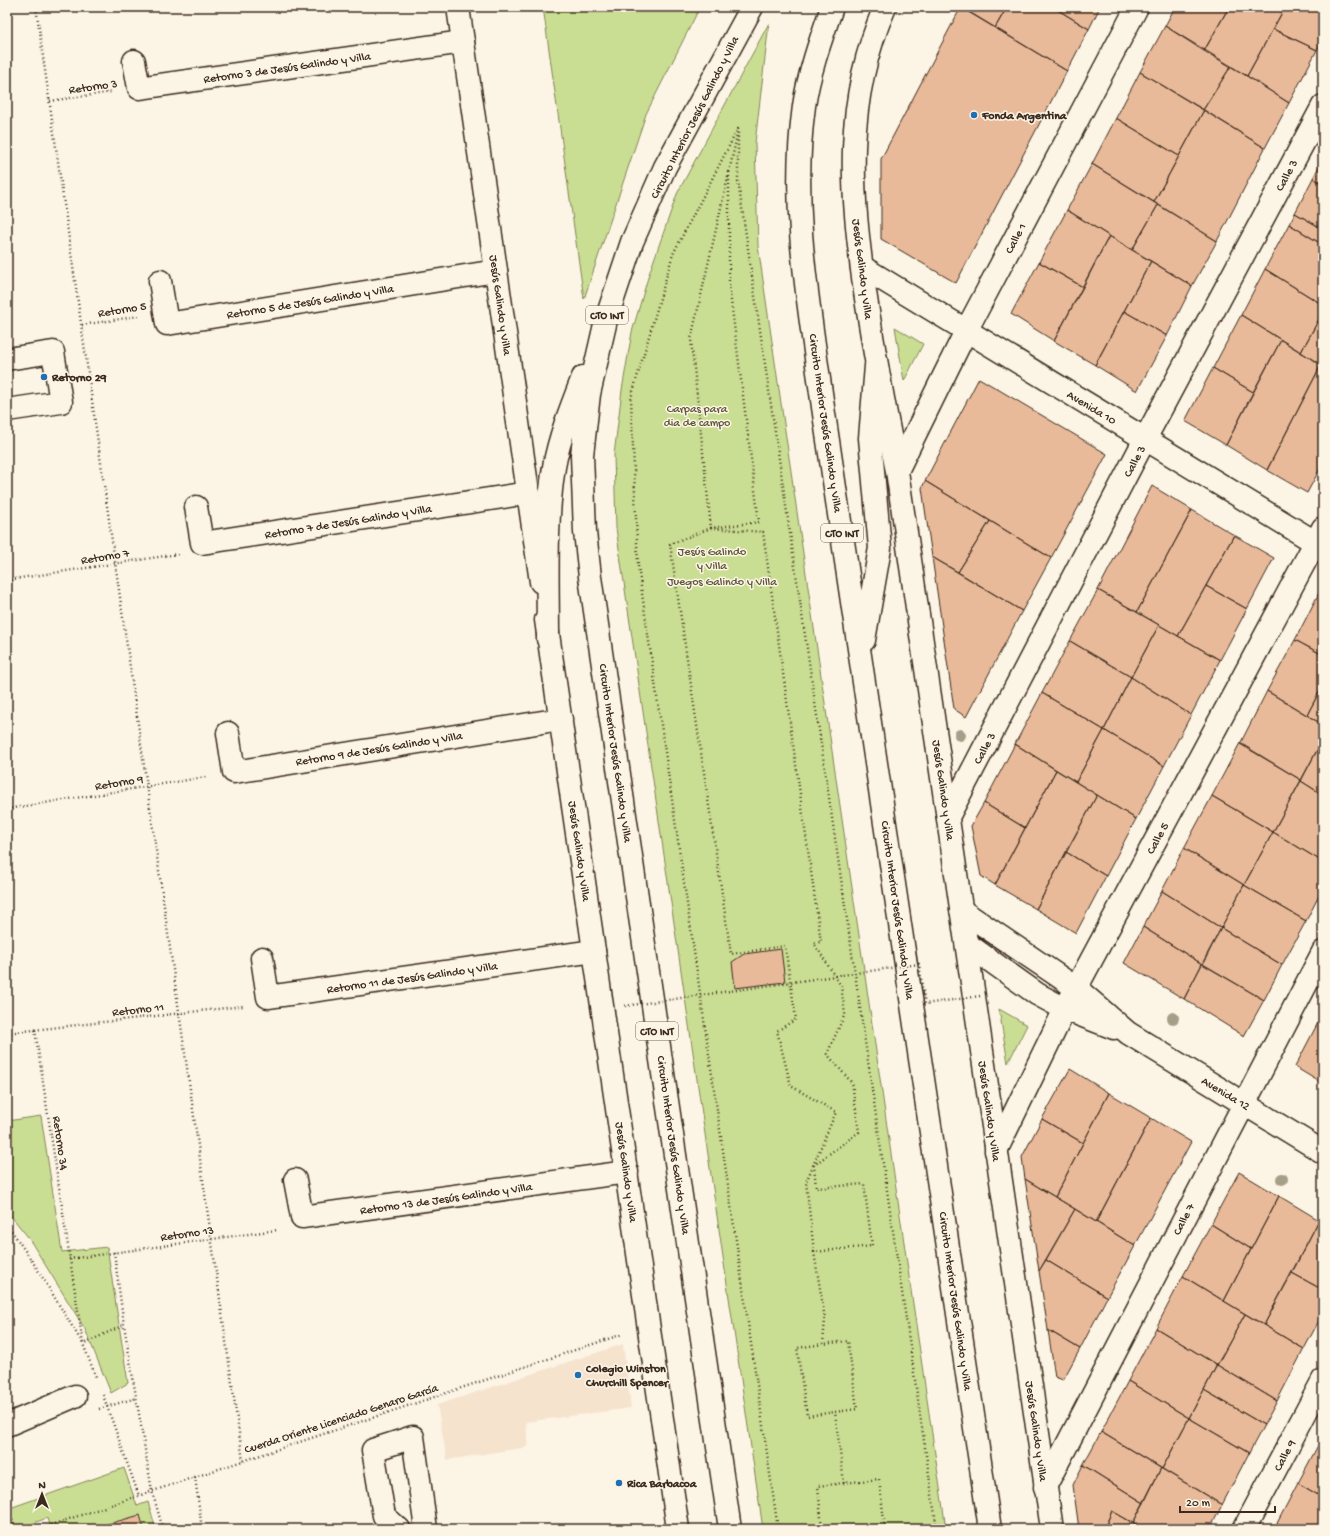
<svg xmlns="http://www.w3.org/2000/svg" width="1330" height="1536" viewBox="0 0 1330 1536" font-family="'Gochi Hand',sans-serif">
  <rect width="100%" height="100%" fill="#fcf5e5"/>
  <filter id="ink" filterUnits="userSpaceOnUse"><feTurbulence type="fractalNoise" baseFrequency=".025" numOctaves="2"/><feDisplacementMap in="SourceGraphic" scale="8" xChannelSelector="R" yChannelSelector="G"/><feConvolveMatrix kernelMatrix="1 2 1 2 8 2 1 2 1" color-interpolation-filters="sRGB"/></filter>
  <g filter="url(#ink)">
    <path fill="#f6e3ce" d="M623,1344L631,1408L526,1422L528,1447L447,1460L437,1405Z"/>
    <path fill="#cade93" stroke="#828458" d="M543,7H700L646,114L584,299Z
      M769,23L755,143L758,246L946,1529H763L616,528L614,455L622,390L632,332L649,274L677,194Z
      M895,327L923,344L904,381Z
      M999,1009L1027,1025L1008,1063Z
      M41,1116L62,1252L107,1247L128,1383L111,1393L85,1329L28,1237L7,1211V1121Z
      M124,1468L137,1506L148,1502L156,1529H50L47,1518L18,1529H7V1509Z"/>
    <path fill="#e8ba99" stroke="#3b2a1e" d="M960,7H1007L995,28Z
      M961,7L1067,71L956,283L881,239V159Z
      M1007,7H1053L1089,29L1067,71L995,28Z
      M1053,7H1100L1089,29Z
      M1175,7H1229L1204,51L1165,26Z
      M1229,7H1285L1247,76L1204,51Z
      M1285,7H1323V38L1317,50L1273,29Z
      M1165,26L1231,66L1203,110L1140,72Z
      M1273,29L1317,50L1289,103L1247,76Z
      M1231,66L1289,103L1265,148L1203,110Z
      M1140,72L1204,110L1179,156L1116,118Z
      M1204,110L1265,148L1217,241L1154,202Z
      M1116,118L1179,156L1154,202L1092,164Z
      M1323,159V184L1313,178Z
      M1092,164L1158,205L1132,250L1067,210Z
      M1313,178L1323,184V229L1295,213Z
      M1158,205L1217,241L1192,286L1132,250Z
      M1067,210L1109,236L1083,287L1039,262Z
      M1295,213L1323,229V245L1289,224Z
      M1289,224L1323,245V305L1265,269Z
      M1109,236L1151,261L1095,365L1054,341Z
      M1151,261L1192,286L1167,336L1124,311Z
      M1039,262L1083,287L1054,341L1011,314Z
      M1265,269L1323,305V312L1301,352L1241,315Z
      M1124,311L1167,336L1137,391L1095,365Z
      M1323,312V366L1301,352Z
      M1241,315L1281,340L1253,392L1213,368Z
      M1281,340L1321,365L1267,470L1226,445Z
      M1321,365L1323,366V463L1307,493L1267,470Z
      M1213,368L1253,392L1226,445L1185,421Z
      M979,378L1107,454L1051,558L925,481Z
      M925,481L990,521L958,572L932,557L922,488Z
      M1152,486L1192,510L1137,612L1098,590Z
      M1192,510L1234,535L1178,636L1137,612Z
      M990,521L1051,558L1022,611L958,572Z
      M1234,535L1274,558L1247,609L1206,586Z
      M932,557L1022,611L966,717L954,709Z
      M1206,586L1247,609L1220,660L1178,636Z
      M1322,587L1323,588V655L1295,640Z
      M1098,590L1159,625L1131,677L1070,641Z
      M1159,625L1220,660L1191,715L1131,677Z
      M1295,640L1323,655V685L1307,715L1267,691Z
      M1070,641L1131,677L1104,730L1042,693Z
      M1131,677L1191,715L1164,766L1104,730Z
      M1323,685V725L1307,715Z
      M1267,691L1323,725V739L1301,780L1240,744Z
      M1042,693L1104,730L1076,782L1015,744Z
      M1104,730L1164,766L1136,819L1076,782Z
      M1323,739V795L1301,781Z
      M1240,743L1301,780L1273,832L1212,796Z
      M1015,744L1056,770L1025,828L984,803Z
      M1056,770L1097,795L1036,909L995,885Z
      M1301,781L1323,795V862L1273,832Z
      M1097,795L1136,819L1106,876L1066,852Z
      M1212,796L1273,832L1244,885L1184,848Z
      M984,803L1025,828L995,885L981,876L971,826Z
      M1273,832L1323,862V888L1306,921L1244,885Z
      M1184,848L1244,885L1221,928L1162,891Z
      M1066,852L1106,876L1076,933L1036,909Z
      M1244,885L1306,921L1282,965L1221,928Z
      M1162,891L1221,928L1202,964L1143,927Z
      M1143,927L1202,964L1184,999L1124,963Z
      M1221,928L1282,965L1264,1000L1203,964Z
      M781,949L785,982L735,988L732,962L744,954Z
      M1202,964L1264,1000L1244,1036L1184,999Z
      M1323,1013V1084L1295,1067Z
      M1070,1069L1109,1093L1083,1143L1042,1119Z
      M1109,1093L1151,1118L1096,1222L1055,1197Z
      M1151,1118L1191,1142L1135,1246L1096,1222Z
      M1042,1119L1083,1143L1055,1197L1025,1179L1022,1157Z
      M1239,1172L1279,1196L1251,1249L1211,1224Z
      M1025,1179L1075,1209L1039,1271Z
      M1279,1196L1319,1220L1264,1325L1224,1301Z
      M1075,1209L1135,1246L1107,1297L1046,1260Z
      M1319,1220L1323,1223V1290L1292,1273Z
      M1211,1224L1251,1249L1224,1301L1183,1276Z
      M1046,1260L1107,1297L1080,1349L1048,1330L1039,1271Z
      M1292,1273L1323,1290V1313L1304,1349L1264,1325Z
      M1183,1276L1245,1314L1217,1365L1156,1328Z
      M1245,1314L1304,1349L1277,1401L1217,1365Z
      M1156,1328L1217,1365L1189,1418L1128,1381Z
      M1048,1330L1080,1349L1063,1380L1055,1377Z
      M1217,1365L1277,1401L1264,1425L1204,1390Z
      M1128,1381L1189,1418L1162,1469L1101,1432Z
      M1204,1390L1264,1425L1249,1453L1189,1418Z
      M1189,1418L1249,1453L1222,1505L1162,1469Z
      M1101,1432L1161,1468L1144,1503L1083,1465Z
      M1323,1436V1498L1298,1483Z
      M1083,1465L1144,1503L1133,1523L1112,1511L1104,1529H1079L1073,1485Z
      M1161,1468L1222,1505L1210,1529H1143L1133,1523Z
      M1298,1483L1323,1498V1529H1274Z
      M1112,1511L1133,1523L1143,1529H1104Z
      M140,1515L144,1529H102L101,1526Z"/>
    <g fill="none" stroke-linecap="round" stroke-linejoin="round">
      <defs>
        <path id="minor" d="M134,61L139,88L463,42
          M862,267L1323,547
          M160,281L167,324L496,271
          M7,359L53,352L61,402L7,410
          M897,471L966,331L1137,7
          M196,507L202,543L529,493
          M228,733L234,772L561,719
          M948,817L1145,439L1323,106
          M961,910L1076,988L1128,1033L1323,1152
          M967,944L1037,994L1065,1009L1114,1028
          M262,958L268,997L594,951
          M996,1151L1065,1009L1323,528
          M295,1180L302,1217L627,1172
          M7,1425L75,1396
          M1045,1487L1323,952
          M399,1529L384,1516L373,1450L413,1437L426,1529
          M1244,1529L1323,1380"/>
        <path id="major" d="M458,7L541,582
          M885,7C843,103 851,192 865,292C874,352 885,411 897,471L1052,1529
          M546,620L678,1529"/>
        <path id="highway" d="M832,7C821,39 809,72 804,106C790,208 809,306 823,407L990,1529
          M548,639C548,582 545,524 554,467C559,438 572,405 583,377
          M864,640L880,548L870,438L876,366
          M730,1529L590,577L585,532L582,455L589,394L606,320L632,242L665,167L752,7"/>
      </defs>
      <use href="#minor" stroke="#3b2a1e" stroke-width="25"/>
      <use href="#major" stroke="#3b2a1e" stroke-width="25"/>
      <use href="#highway" stroke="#3b2a1e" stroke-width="25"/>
      <path stroke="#3b2a1e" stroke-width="2.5" stroke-dasharray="1 3" stroke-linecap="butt" d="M36,7L243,1461
        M50,101L112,92
        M729,172V285L759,522L711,528L763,532L821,942L814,943L841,986L845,1014L827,1054L852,1083L859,1132L814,1165L816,1188L864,1184L872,1246L814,1252L825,1319L823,1344L848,1341L857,1409L835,1412L844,1483L879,1479L885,1529
        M729,172L737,136
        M728,177L691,339L711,528L670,544L731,954L785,946L796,1019L777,1031L791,1086L836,1112L806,1182L814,1252
        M82,325L139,316
        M7,580L178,554
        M7,809L206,777
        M35,1030L83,1344L124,1325
        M7,1033L243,1006
        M7,1224L36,1267L83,1344L96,1377
        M114,1252L124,1325L152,1491L163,1529
        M69,1259L277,1230
        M823,1344L797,1348L807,1416L835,1412
        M103,1395L139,1496
        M99,1409L136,1398
        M195,1477L202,1529
        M7,1505L15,1529
        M39,1529L623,1334
        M778,1529L638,566L631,398L673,254L738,129V181L937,1529
        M822,1529L818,1486L844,1483"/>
      <use href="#minor" stroke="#fcf5e5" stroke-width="22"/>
      <use href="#major" stroke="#fcf5e5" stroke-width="22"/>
      <use href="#highway" stroke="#fcf5e5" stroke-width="22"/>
      <path stroke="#3b2a1e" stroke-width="2.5" stroke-dasharray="1 3" stroke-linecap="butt" d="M625,1006L919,964L925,1004L980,996"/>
    </g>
    <g fill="#a69e88">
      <circle cx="960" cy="735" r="6"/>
      <circle cx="1173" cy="1018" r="6"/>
      <circle cx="1282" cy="1179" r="6"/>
    </g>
  </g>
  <g fill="#1f6fb2" stroke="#fcf5e5" stroke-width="1.5">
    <circle cx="974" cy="115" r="4"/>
    <circle cx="44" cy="377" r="4"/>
    <circle cx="578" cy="1375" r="4"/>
    <circle cx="619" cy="1483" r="4"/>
  </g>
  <g text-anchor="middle" stroke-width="3" stroke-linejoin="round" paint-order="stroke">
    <g fill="#fcf5e5" stroke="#75675a" stroke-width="1">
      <rect x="586" y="306" width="42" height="18" rx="3"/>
      <rect x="821" y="524" width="42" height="18" rx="3"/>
      <rect x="636" y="1022" width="42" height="18" rx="3"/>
    </g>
    <g font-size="11" font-weight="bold" fill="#3b2a1e">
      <text x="607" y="319">CTO INT</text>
      <text x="842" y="537">CTO INT</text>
      <text x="657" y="1035">CTO INT</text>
    </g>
    <g font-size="12" fill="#3b2a1e" stroke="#fcf5e5">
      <text transform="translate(287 67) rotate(-8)" y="4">Retorno 3 de Jesús Galindo y Villa</text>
      <text transform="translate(93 86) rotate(-8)" y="4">Retorno 3</text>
      <text transform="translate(694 117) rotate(-63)" y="4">Circuito Interior Jesús Galindo y Villa</text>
      <text transform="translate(1286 175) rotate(-62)" y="4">Calle 3</text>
      <text transform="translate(1015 238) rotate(-62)" y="4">Calle 1</text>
      <text transform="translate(863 269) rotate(83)" y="4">Jesús Galindo y Villa</text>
      <text transform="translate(310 301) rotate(-9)" y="4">Retorno 5 de Jesús Galindo y Villa</text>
      <text transform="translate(501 305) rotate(82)" y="4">Jesús Galindo y Villa</text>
      <text transform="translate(122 309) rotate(-9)" y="4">Retorno 5</text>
      <text transform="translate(1092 407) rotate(31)" y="4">Avenida 10</text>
      <text transform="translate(826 423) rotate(82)" y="4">Circuito Interior Jesús Galindo y Villa</text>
      <text transform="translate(1134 461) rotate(-62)" y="4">Calle 3</text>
      <text transform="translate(348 521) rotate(-9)" y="4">Retorno 7 de Jesús Galindo y Villa</text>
      <text transform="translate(105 556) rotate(-9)" y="4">Retorno 7</text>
      <text transform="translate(379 748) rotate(-9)" y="4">Retorno 9 de Jesús Galindo y Villa</text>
      <text transform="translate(984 748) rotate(-62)" y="4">Calle 3</text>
      <text transform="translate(616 753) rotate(82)" y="4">Circuito Interior Jesús Galindo y Villa</text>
      <text transform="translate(119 782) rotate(-9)" y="4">Retorno 9</text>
      <text transform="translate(944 790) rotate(82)" y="4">Jesús Galindo y Villa</text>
      <text transform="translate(1157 838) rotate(-62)" y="4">Calle 5</text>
      <text transform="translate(580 851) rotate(82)" y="4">Jesús Galindo y Villa</text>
      <text transform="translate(898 910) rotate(82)" y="4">Circuito Interior Jesús Galindo y Villa</text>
      <text transform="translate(412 977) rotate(-8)" y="4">Retorno 11 de Jesús Galindo y Villa</text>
      <text transform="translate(138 1009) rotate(-6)" y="4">Retorno 11</text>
      <text transform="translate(1226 1093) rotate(31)" y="4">Avenida 12</text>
      <text transform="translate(990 1111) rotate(82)" y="4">Jesús Galindo y Villa</text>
      <text transform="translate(61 1143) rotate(82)" y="4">Retorno 34</text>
      <text transform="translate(674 1145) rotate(82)" y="4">Circuito Interior Jesús Galindo y Villa</text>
      <text transform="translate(627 1172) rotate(82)" y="4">Jesús Galindo y Villa</text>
      <text transform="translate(446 1198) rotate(-8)" y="4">Retorno 13 de Jesús Galindo y Villa</text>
      <text transform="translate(1183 1219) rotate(-63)" y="4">Calle 7</text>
      <text transform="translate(187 1233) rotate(-8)" y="4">Retorno 13</text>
      <text transform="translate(956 1301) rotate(82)" y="4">Circuito Interior Jesús Galindo y Villa</text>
      <text transform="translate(341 1418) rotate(-18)" y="4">Cuerda Oriente Licenciado Genaro García</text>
      <text transform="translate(1037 1431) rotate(82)" y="4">Jesús Galindo y Villa</text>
      <text transform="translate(1284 1455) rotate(-62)" y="4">Calle 9</text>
    </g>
    <g font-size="12" font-weight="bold" fill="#3b2a1e" stroke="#fcf5e5" text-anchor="start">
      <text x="982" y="119">Fonda Argentina</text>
      <text x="52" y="381">Retorno 29</text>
      <text x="586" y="1372">Colegio Winston<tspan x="586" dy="14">Churchill Spencer</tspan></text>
      <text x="627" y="1487">Rica Barbacoa</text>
    </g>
    <g font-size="12" fill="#5f573b" stroke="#fcf5e5">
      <text x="697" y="412">Carpas para<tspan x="697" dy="14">dia de campo</tspan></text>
      <text x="712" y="555">Jesús Galindo<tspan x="712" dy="14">y Villa</tspan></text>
      <text x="722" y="585">Juegos Galindo y Villa</text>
    </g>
  </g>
  <rect width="1330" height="1536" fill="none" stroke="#fcf5e5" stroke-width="24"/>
  <rect x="12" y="12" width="1306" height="1512" fill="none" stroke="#3b2a1e" stroke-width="1.5" filter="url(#ink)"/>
  <g transform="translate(42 1494)" stroke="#fcf5e5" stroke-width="3" paint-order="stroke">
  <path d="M0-3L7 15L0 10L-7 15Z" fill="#3b2a1e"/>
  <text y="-6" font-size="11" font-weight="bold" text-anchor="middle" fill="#3b2a1e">N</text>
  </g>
  <path d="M1180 1506v6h95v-6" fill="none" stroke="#3b2a1e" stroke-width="2"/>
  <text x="1186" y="1506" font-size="12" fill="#3b2a1e" stroke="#fcf5e5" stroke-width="3" paint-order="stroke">20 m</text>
</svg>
